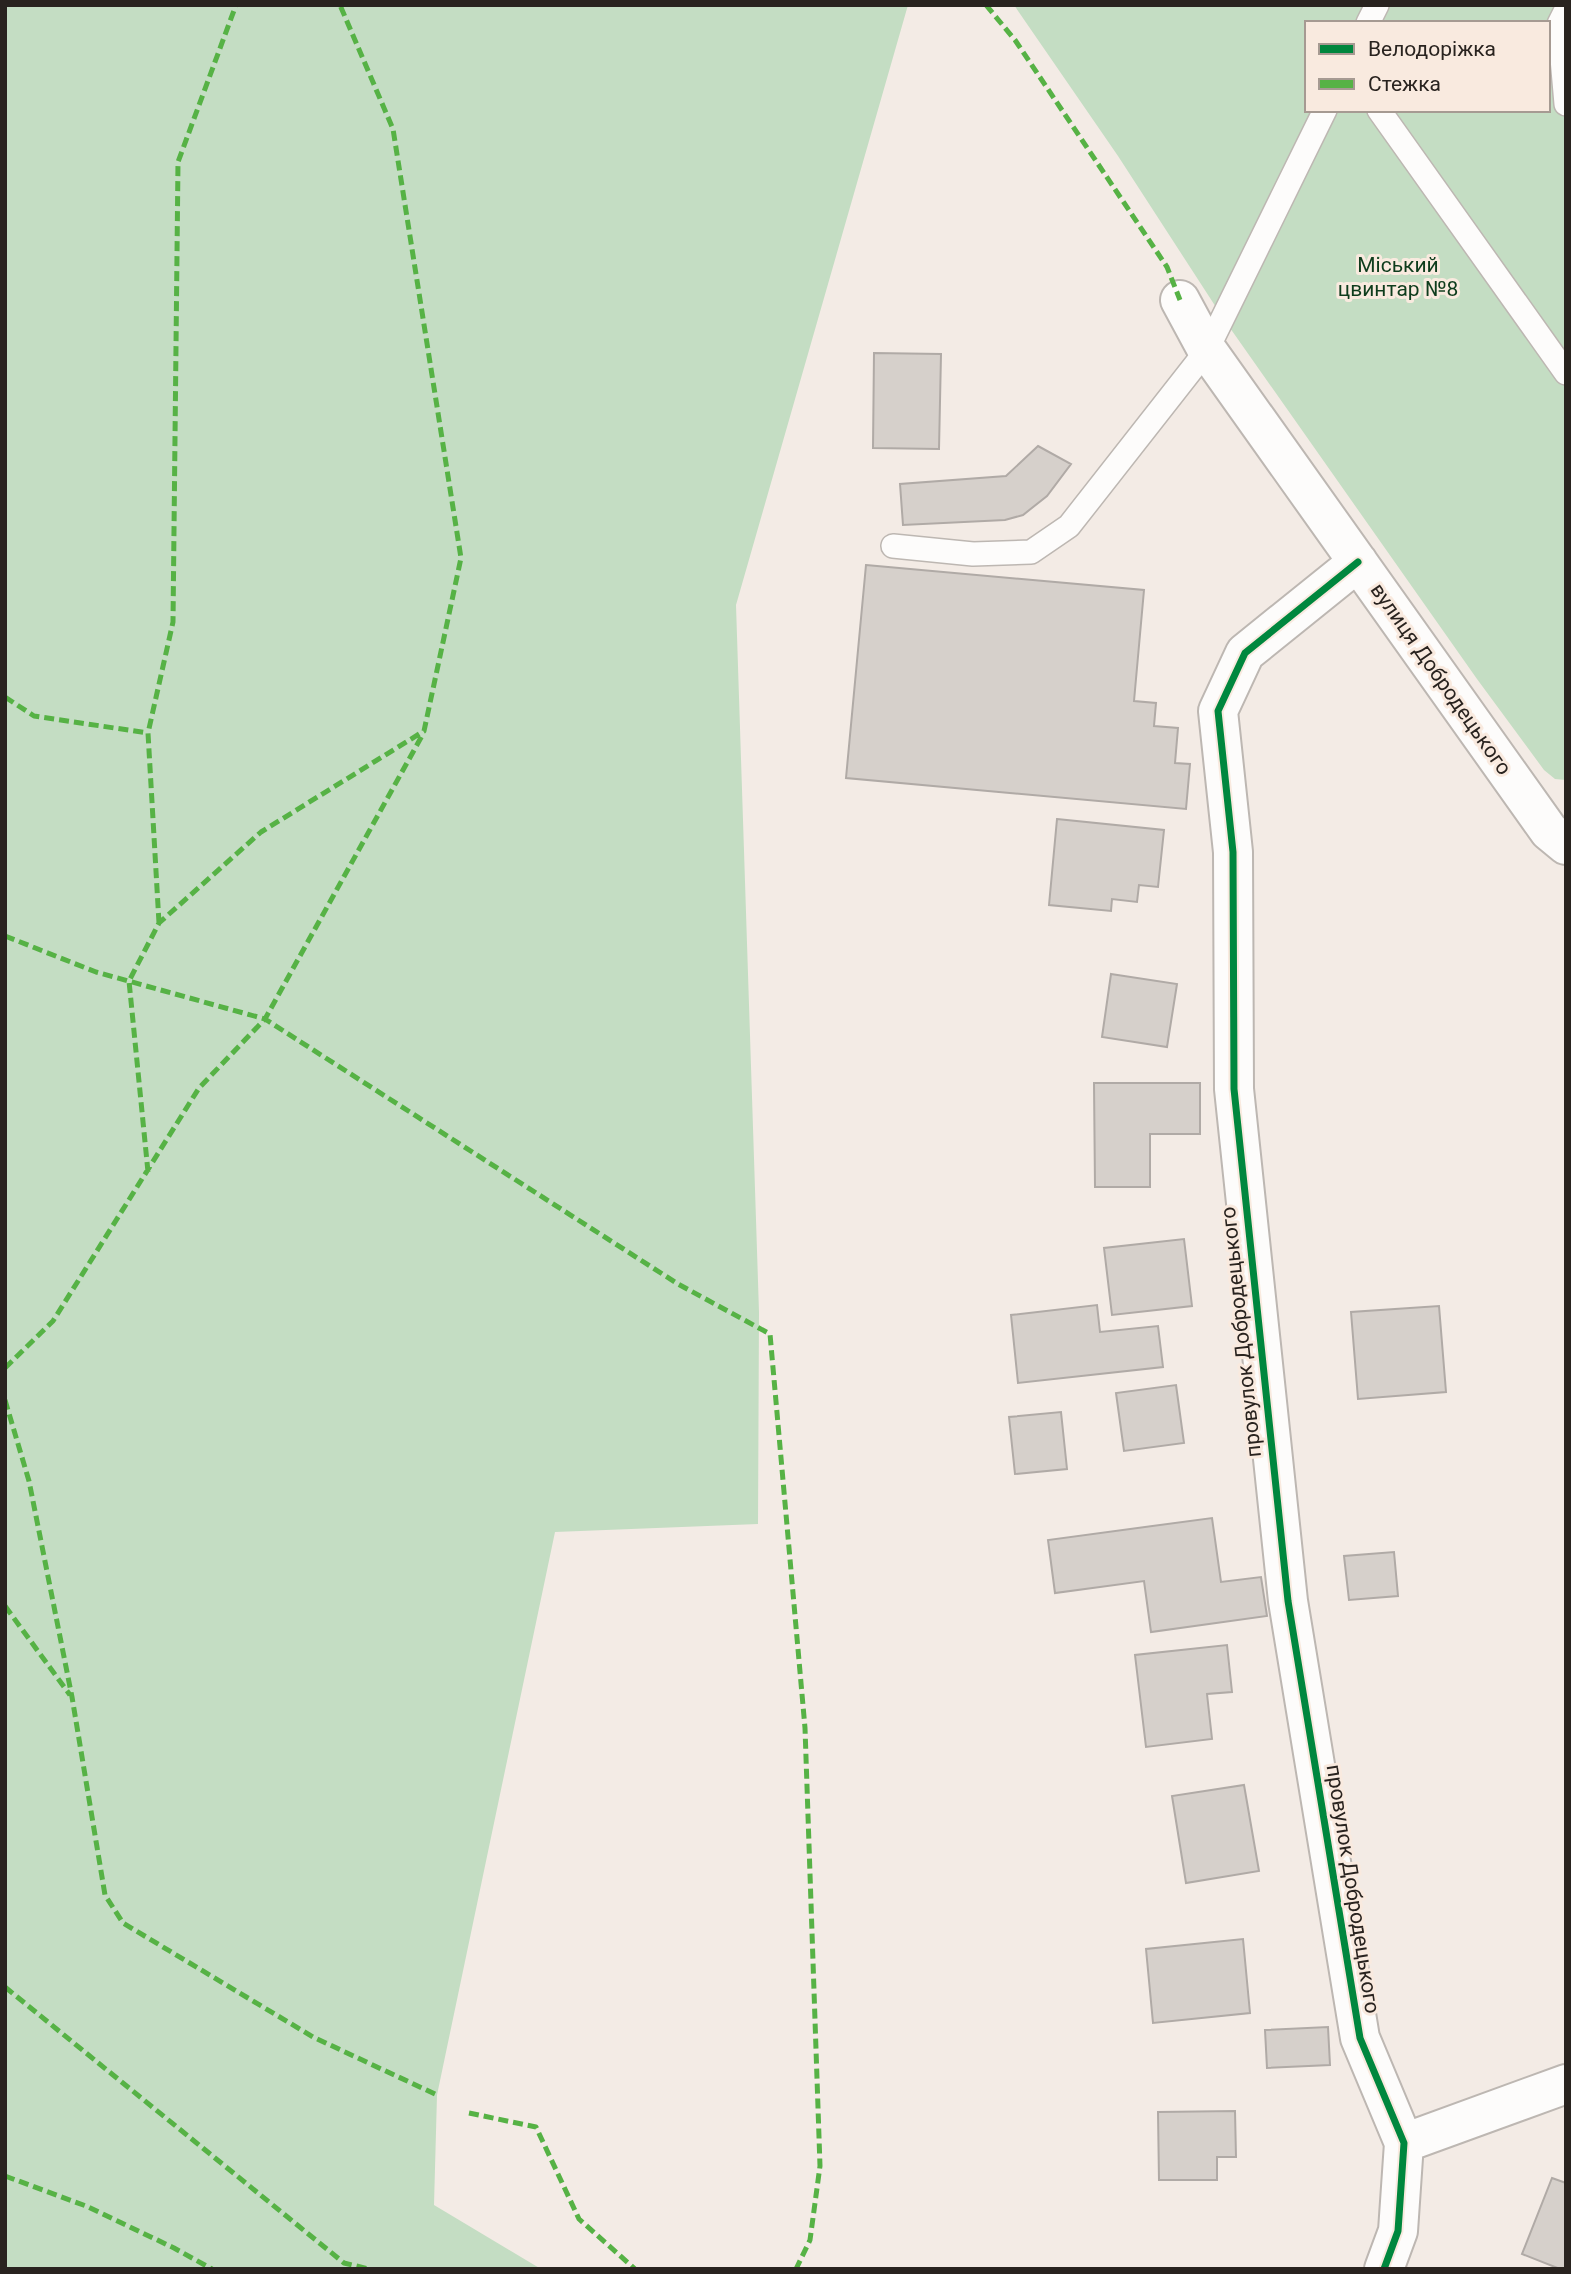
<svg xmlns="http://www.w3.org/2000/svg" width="1571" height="2274" viewBox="0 0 1571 2274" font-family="Roboto,sans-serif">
  <rect width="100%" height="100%" fill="#f3ebe5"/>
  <path fill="#c4ddc3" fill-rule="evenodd" d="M5,5H908L736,605L759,1312L758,1524L555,1532L437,2095L434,2205L541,2269H5Z
    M1014,5H1566V780L1555,779L1544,770L1477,679L1223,318L1118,156ZM1307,23H1548V110H1307Z"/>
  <path fill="#d6d0cb" stroke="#b0aaa6" stroke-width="2" d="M874,353L941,354L939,449L873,448Z
    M1038,446L1071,464L1047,496L1023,515L1005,520L903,525L900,484L1006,476Z
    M866,565L1144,590L1134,701L1156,703L1154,726L1178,728L1175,763L1190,764L1186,809L846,778Z
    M1057,819L1164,830L1158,887L1139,885L1137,902L1112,899L1111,911L1049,905Z
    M1111,974L1177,984L1167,1047L1102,1037Z
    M1094,1083H1200V1134H1150V1187H1095Z
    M1184,1239L1192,1306L1112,1315L1104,1248Z
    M1097,1305L1100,1332L1158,1326L1163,1367L1018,1383L1011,1315Z
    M1439,1306L1446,1392L1358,1399L1351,1312Z
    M1176,1385L1184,1443L1124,1451L1116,1393Z
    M1061,1412L1067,1469L1015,1474L1009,1417Z
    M1212,1518L1221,1582L1261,1577L1267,1616L1151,1632L1144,1581L1055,1593L1048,1540Z
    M1394,1552L1398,1596L1349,1600L1344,1556Z
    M1227,1645L1232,1692L1207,1694L1212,1739L1146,1747L1135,1655Z
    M1244,1785L1259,1871L1186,1883L1172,1796Z
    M1243,1939L1250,2013L1153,2023L1146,1949Z
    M1328,2027L1330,2065L1267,2068L1265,2030Z
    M1235,2111L1236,2157H1217V2180H1159L1158,2112Z
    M1552,2178L1566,2183V2269H1560L1522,2254Z"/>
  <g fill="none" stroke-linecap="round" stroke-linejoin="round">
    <defs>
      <path id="lane" d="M1566,10L1559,24L1566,104
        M1368,23L1377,5
        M1379,110L1566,373
        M893,546L973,554L1031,552L1069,526L1207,350L1325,110"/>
      <path id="street" d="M1180,300L1207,350L1549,831L1566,845
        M1358,562L1245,653L1218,711L1233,852L1234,1089L1288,1601L1360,2038L1404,2143L1398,2231L1384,2269
        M1404,2143L1566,2084"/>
    </defs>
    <use href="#lane" stroke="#bdb7b2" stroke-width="26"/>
    <use href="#street" stroke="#bdb7b2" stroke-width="42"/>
    <use href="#lane" stroke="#fdfcfb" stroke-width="23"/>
    <use href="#street" stroke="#fdfcfb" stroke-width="38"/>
    <path stroke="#56b245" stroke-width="5" stroke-dasharray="10 5" stroke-linecap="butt" d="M986,5L1015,40L1167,267L1180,300
      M5,697L34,716L148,733
      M159,923L148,733L173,622L178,162L236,5
      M5,936L96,972L265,1019L678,1284L770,1334L805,1728L820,2166L810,2240L796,2269
      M148,1172L129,981L159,923L261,832L424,731L461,558L393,129L340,5
      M5,1368L53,1321L199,1088L265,1019L423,734
      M5,1400L29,1481L72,1697L105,1895L123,1923L313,2037L437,2095
      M5,1606L70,1695
      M5,1987L344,2263L369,2269
      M469,2113L536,2127L579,2219L635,2269
      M5,2176L86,2206L174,2248L212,2269"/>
    <defs>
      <path id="cycleway" d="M1358,562L1245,653L1218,711L1233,852L1234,1089L1288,1601L1360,2038L1404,2143L1398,2231L1384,2269"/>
    </defs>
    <use href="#cycleway" stroke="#f9eadf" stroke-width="11"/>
    <use href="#cycleway" stroke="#00873e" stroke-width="7"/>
  </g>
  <g text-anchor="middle" stroke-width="6" stroke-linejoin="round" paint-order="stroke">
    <g font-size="21" fill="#0e3c1c" stroke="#f9eadf">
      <text x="1398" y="272">Міський<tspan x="1398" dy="24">цвинтар №8</tspan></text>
    </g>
    <g font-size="21" fill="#29231f" stroke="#f9eadf">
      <text transform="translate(1441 679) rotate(55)" y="7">вулиця Добродецького</text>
      <text transform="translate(1241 1332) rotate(-96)" y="7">провулок Добродецького</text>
      <text transform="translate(1353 1889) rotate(81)" y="7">провулок Добродецького</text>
    </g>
  </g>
  <rect width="1571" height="2274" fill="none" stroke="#29231f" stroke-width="14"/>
  <rect x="1305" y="21" width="245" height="91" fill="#f9eadf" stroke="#a69a92" stroke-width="2"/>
  <rect x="1319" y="44" width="35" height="10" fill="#00873e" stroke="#a69a92" stroke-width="2"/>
  <text x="1368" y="56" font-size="21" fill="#29231f">Велодоріжка</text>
  <rect x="1319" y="79" width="35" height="10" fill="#56b245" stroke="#a69a92" stroke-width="2"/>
  <text x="1368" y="91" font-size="21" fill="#29231f">Стежка</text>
</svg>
